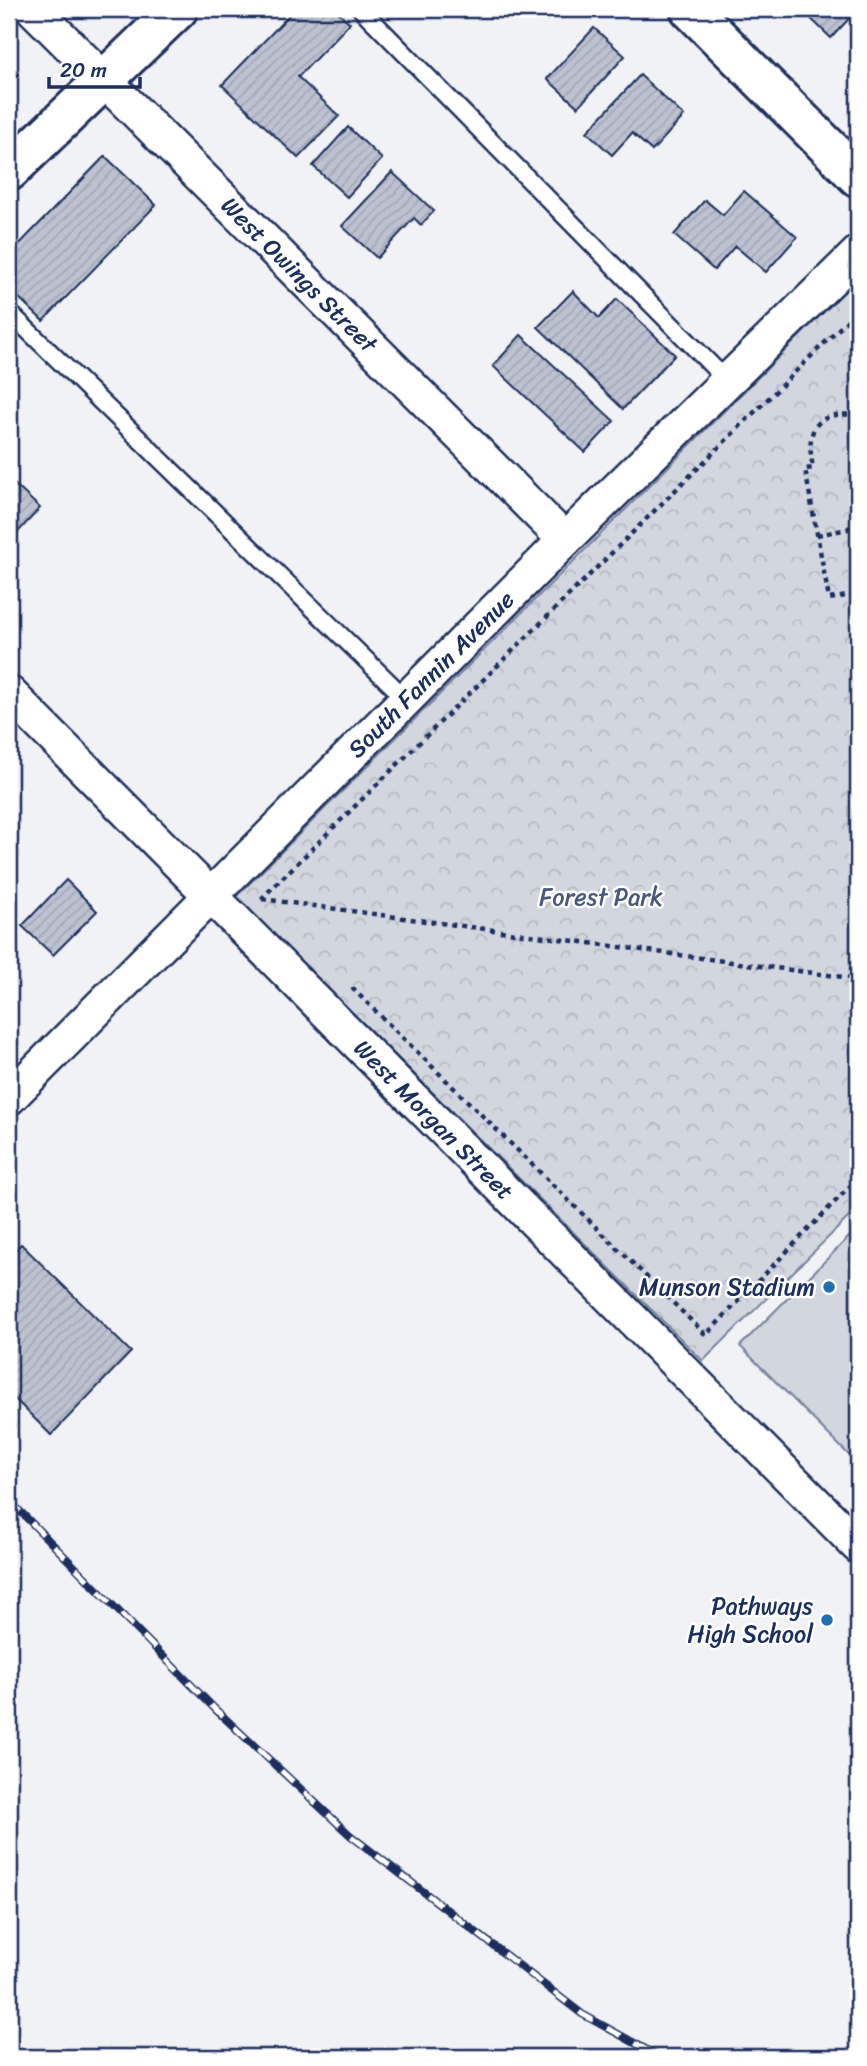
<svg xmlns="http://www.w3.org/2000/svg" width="867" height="2066" viewBox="0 0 867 2066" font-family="Sriracha,sans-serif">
  <defs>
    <pattern id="forest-crowns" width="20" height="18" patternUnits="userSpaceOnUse" patternTransform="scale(1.75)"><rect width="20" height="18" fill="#d2d6df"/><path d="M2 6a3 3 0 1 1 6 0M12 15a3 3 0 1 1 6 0" fill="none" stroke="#b4b8c2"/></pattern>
    <pattern id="building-hatch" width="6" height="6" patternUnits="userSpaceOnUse" patternTransform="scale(1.75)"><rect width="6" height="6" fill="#bcc2d0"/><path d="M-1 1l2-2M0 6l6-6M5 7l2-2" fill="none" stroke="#a1a7b5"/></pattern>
  </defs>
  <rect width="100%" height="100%" fill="#f1f2f5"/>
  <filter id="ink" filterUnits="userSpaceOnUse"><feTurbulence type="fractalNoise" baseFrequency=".0143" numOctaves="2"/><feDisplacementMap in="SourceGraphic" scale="14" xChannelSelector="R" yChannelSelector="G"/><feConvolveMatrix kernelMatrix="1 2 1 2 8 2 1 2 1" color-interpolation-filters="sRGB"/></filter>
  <g filter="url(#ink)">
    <path fill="url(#forest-crowns)" stroke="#76829e" stroke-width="2" d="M858,278V1208L703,1361L236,897Z"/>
    <path fill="#d2d6df" stroke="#76829e" stroke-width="2" d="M858,1228V1464L740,1346Z"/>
    <path fill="url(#building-hatch)" stroke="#1b2f5e" stroke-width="2" d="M295,9H335L350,23L298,77L339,116L298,158L222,85Z
      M801,9H858L831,38Z
      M594,28L625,56L578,107L547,79Z
      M640,75L684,116L652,151L632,133L612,155L587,132Z
      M348,127L382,159L347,197L313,166Z
      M105,156L156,205L43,321L9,288V255Z
      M392,172L434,211L421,225L414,218L377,258L342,226Z
      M744,191L797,237L766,272L735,246L714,270L674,235L705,200L723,215Z
      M573,291L599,318L617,299L675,355L623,409L538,327Z
      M521,335L614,421L585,452L493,366Z
      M9,479L40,508L9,542Z
      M66,880L97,911L53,955L22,926Z
      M21,1244L131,1352L51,1435L9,1393V1257Z"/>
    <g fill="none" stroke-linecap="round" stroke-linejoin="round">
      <defs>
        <path id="service" d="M361,9L727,381
          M9,312L407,700"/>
        <g id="minor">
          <path id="s1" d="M33,9L565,540"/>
          <path id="s2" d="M9,693L858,1546"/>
          <path id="s3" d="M9,1098L565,540L858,253"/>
        </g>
        <path id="tertiary" d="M690,9L858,177
          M9,171L178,9"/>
      </defs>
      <use href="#service" stroke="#1b2f5e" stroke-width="21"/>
      <use href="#minor" stroke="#1b2f5e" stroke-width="38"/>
      <use href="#tertiary" stroke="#1b2f5e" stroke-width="44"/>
      <path stroke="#1b2f5e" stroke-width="4.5" stroke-dasharray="5 5" stroke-linecap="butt" d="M858,414C851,415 843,414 836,415C806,420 809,446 813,468L805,469L829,599L858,594
        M817,535L848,529L858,514
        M261,899L858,310
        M262,899L858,979
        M352,988L706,1335L858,1178"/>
      <use href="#service" stroke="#fff" stroke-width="16"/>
      <use href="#minor" stroke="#fff" stroke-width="33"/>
      <use href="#tertiary" stroke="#fff" stroke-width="38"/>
      <defs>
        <path id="rail" d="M9,1500L215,1709L350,1835L582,2014L660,2057"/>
      </defs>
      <use href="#rail" stroke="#1b2f5e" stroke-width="8"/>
      <use href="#rail" stroke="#fff" stroke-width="5" stroke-dasharray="16" stroke-linecap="butt"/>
    </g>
  </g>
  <g fill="#1f6fb2" stroke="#fff" stroke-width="2.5">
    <circle cx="829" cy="1287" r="7"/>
    <circle cx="827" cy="1620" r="7"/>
  </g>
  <g text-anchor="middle" stroke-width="5" stroke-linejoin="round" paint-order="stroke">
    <g font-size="24" fill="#1b2f5e" stroke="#fff">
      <text dy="8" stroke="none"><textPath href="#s1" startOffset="376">West Owings Street</textPath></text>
      <text dy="8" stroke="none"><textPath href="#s3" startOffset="598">South Fannin Avenue</textPath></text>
      <text dy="8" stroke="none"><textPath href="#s2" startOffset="602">West Morgan Street</textPath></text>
    </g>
    <g font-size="24" fill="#49597e" stroke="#fff">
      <text x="601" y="905">Forest Park</text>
    </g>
    <g font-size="24" fill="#1b2f5e" stroke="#fff" text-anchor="end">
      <text x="815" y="1295">Munson Stadium</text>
      <text x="813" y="1614">Pathways<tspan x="813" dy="28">High School</tspan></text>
    </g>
  </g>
  <rect width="867" height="2066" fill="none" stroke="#fff" stroke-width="35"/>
  <rect x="18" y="18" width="832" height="2031" fill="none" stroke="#1b2f5e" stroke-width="2.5" filter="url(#ink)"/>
  <path d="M49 77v10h91v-10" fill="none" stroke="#1b2f5e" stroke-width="3.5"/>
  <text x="60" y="77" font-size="21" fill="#1b2f5e" stroke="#ffffff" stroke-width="5" paint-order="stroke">20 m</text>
</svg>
